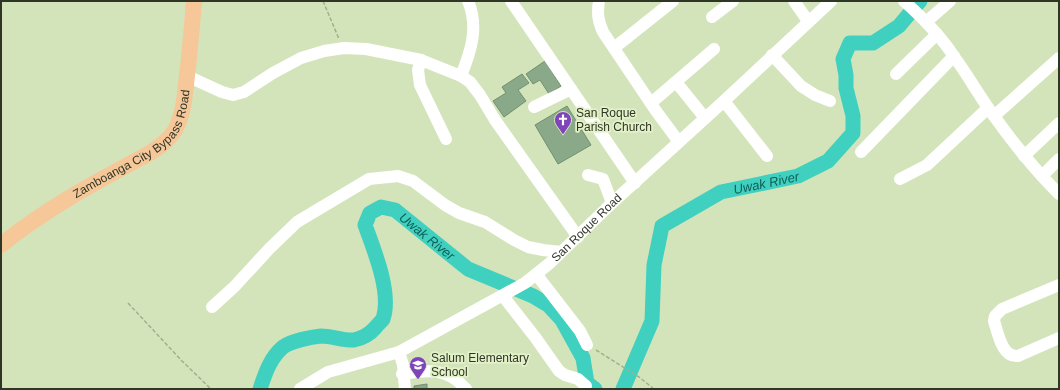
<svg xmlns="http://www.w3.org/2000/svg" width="1060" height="390" viewBox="0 0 1060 390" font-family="Arial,sans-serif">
  <rect width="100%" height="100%" fill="#d4e4ba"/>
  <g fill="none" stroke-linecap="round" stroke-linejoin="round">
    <g stroke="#40d0c0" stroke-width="15">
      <path id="s1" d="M260,389C265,374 270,358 283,347C291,341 311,337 321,336C332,336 344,341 354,340C363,338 369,335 375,328C377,325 381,322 383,319C392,293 374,250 365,225L370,213L381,207L395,210L468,269L533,296L548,305L562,320L583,358L587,383L595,389"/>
      <path id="s2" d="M623,389L652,321L654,265L662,226L721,192L798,176L828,161L853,133V116L846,88V75L843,59L850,43H873L899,26L920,1"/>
    </g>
  </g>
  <path fill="#89a988" stroke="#719070" d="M545,61L561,86L549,94L540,80L533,84L526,74Z
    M522,74L529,83L518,90L526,101L504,117L493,101L506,93L502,87Z
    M567,106L591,145L558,164L535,125Z
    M427,384V389H414V386Z"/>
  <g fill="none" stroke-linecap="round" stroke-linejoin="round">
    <path stroke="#a2af8d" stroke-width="1.5" stroke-dasharray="4 2" stroke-linecap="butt" d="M323,1L339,39
      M128,303L182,361L211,389
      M596,350L639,377L654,389"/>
    <g stroke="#fff" stroke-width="12">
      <path d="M511,1L635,183"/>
      <path d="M599,1C597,13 598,21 603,32L656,111L679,142"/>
      <path d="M794,1L808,21"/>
      <path d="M904,1C923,18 941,36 955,58C967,74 977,92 989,109C1010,139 1033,168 1059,194"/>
      <path d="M712,17L733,1"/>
      <path d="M926,22L950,1"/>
      <path d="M614,48L673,1"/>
      <path d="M772,55L801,86L815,95L830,101"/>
      <path d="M421,60L418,70L420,85L446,139"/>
      <path d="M896,74L937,34"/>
      <path d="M187,76L222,92L233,95L244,92L273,73L301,58L324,51L344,48L366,49L421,60L461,76L470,82L480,95L495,120L578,237"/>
      <path d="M461,76C471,51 479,27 468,1"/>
      <path d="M676,82L705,118"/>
      <path d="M724,101L767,156"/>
      <path d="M651,103L714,49"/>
      <path d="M534,107L571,89"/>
      <path d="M994,116L1059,58"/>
      <path d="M861,152L954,56"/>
      <path d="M1024,156L1059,123"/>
      <path d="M588,175L603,179L612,203"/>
      <path d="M1042,176L1059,159"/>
      <path d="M900,179L927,165L988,108"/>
      <path d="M536,274L580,331L587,345"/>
      <path d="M1059,285L1002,309L995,316L994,321C998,333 1002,358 1018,356L1059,338"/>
      <path d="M503,296L535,337L559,371L565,375L578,379L586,386"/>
      <path d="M212,307L234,287L269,249L297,222L369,179L398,176L413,181L445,205L459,213L485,222L514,240L528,247L543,250L561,252"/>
      <path d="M399,352L403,365L405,389"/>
      <path d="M402,374C429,370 447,367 466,389"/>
      <path id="s3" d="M300,389L328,372L399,352L525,283L550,263L612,203L724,101L831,1"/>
    </g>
    <path stroke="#f5c799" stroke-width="16" id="s4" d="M1,245C48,207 98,181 150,153C160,146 169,140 175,130C184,114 185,93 187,75C190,51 192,26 194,1"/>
  </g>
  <defs>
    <symbol id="church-pin" viewBox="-11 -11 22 30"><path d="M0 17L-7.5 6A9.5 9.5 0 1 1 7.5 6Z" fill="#8044ba" stroke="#e2f1c7"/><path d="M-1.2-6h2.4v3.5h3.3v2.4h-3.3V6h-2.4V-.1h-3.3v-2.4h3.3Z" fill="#fff"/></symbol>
    <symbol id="school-pin" viewBox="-11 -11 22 30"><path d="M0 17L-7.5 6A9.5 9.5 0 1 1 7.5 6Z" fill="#8044ba" stroke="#e2f1c7"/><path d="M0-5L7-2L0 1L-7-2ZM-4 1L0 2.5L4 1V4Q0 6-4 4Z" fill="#fff"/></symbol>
  </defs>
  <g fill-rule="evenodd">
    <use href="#church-pin" x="553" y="110" width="20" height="27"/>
    <use href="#school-pin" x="408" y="355" width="20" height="27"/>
  </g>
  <g text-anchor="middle" stroke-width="3.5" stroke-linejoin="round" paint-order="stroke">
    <g font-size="12" fill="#303626" stroke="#e2f1c7" text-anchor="start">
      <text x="576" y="117">San Roque<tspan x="576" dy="14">Parish Church</tspan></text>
      <text x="431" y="362">Salum Elementary<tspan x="431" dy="14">School</tspan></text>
    </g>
    <g font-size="12" fill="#303626" stroke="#e2f1c7">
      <text dy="4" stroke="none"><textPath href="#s4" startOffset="170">Zamboanga City Bypass Road</textPath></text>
      <text dy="4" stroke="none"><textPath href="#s3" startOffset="333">San Roque Road</textPath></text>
    </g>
    <g font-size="13" font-style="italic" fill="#0d5e56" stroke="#e2f1c7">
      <text dy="5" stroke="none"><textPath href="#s2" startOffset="284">Uwak River</textPath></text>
      <text dy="5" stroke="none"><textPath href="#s1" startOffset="337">Uwak River</textPath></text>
    </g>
  </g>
  <rect width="1060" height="390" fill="none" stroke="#303626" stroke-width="4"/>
</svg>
